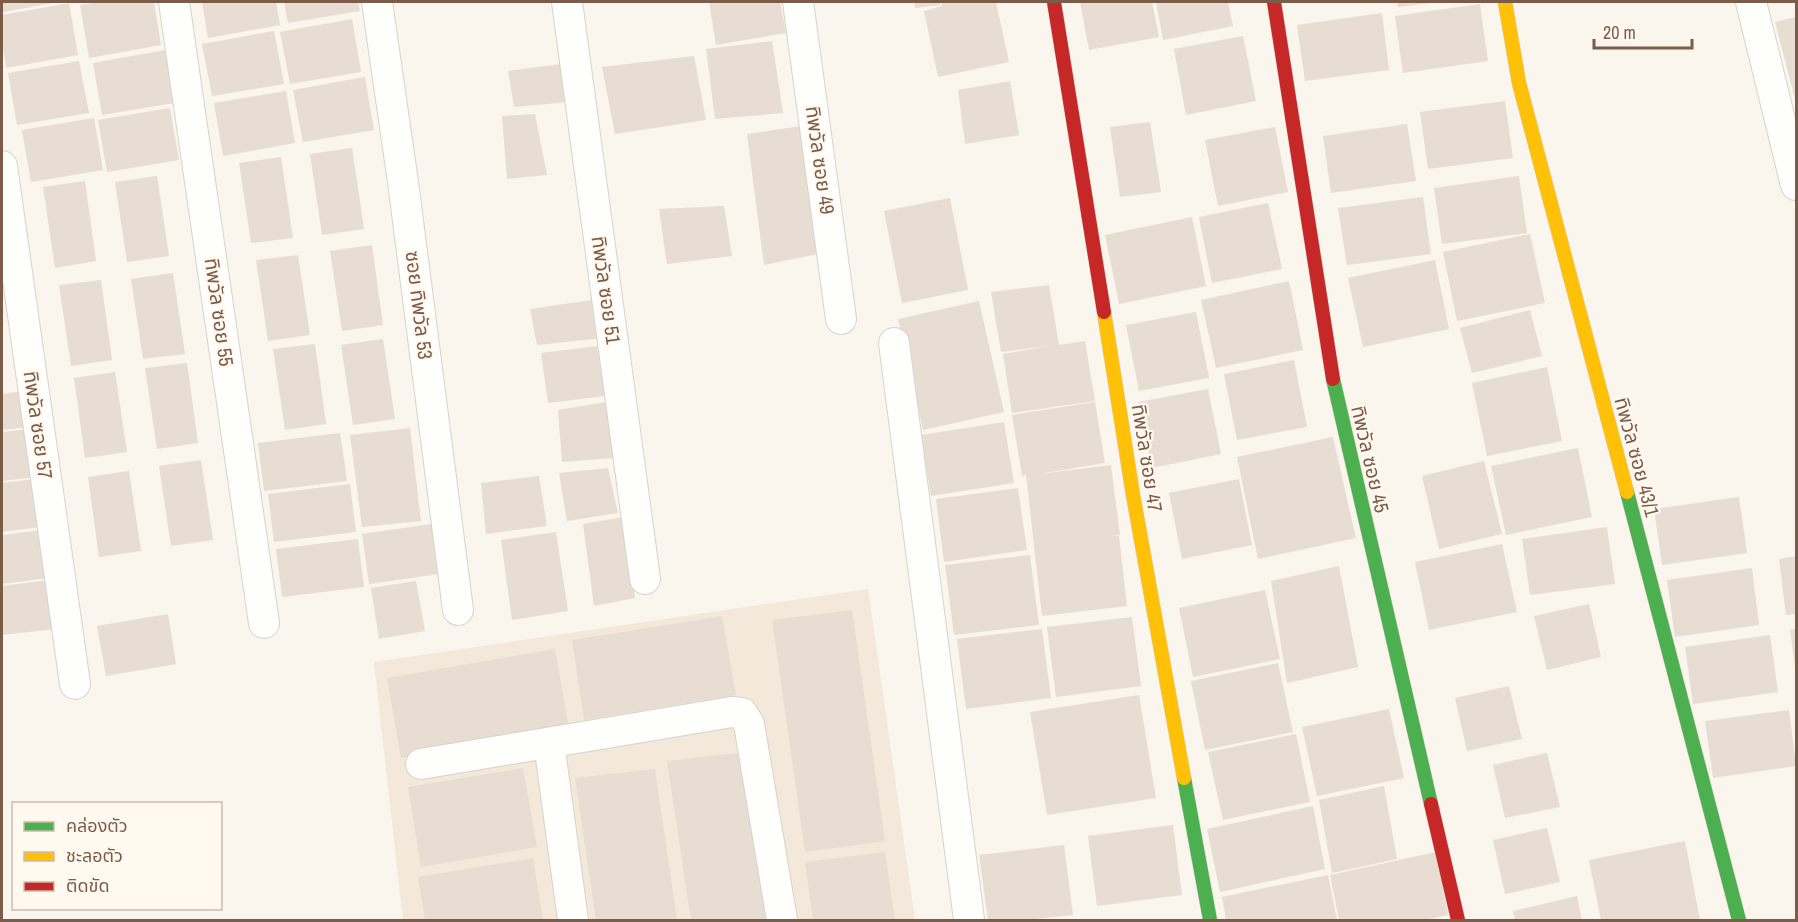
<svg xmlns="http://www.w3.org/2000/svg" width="1798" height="922" viewBox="0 0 1798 922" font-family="'Archivo Narrow','Noto Sans Thai',sans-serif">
  <rect width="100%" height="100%" fill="#faf5ed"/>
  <path fill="#f3e8da" d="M868,589L915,920H403L374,662Z"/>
  <path fill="#e7ddd3" d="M2,2H54V3L3,12Z
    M101,2H154L161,45L89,58L80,5Z
    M202,2H276L280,25L208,38Z
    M284,2H358L360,11L288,23Z
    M709,2H780L786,33L716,45Z
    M914,2H940V5L915,8Z
    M942,2H996L1009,62L938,77L924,11L942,6Z
    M1080,2H1152L1159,37L1089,50Z
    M1156,2H1228L1233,26L1163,40Z
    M1397,2H1431V3L1398,7Z
    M69,3L78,55L6,68L2,41V15Z
    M1480,4L1488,61L1403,73L1395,16Z
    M1382,13L1389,70L1305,81L1297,25Z
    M1796,17V103L1775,22Z
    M352,19L361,72L290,84L280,32Z
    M274,31L284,84L212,96L202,44Z
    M1243,36L1256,101L1186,115L1174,49Z
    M772,41L783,113L715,119L706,49Z
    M165,50L174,103L102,115L93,63Z
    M694,56L706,120L615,134L602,67Z
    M79,61L89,113L17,125L8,73Z
    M561,64L569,102L514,107L508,71Z
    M365,77L374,130L303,142L293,90Z
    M1010,81L1019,135L965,144L958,90Z
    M286,91L295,143L223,156L214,103Z
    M1505,101L1513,158L1428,169L1420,112Z
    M170,108L179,160L107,172L98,120Z
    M535,114L547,175L507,179L502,116Z
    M94,118L103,170L31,182L22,130Z
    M1150,122L1161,192L1120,197L1110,127Z
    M1407,124L1416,181L1331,193L1323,136Z
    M801,126L823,253L764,265L747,134Z
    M1275,127L1288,192L1218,206L1205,140Z
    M352,148L364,229L322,235L310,154Z
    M281,157L293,238L251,243L239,163Z
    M157,176L169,256L127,262L115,182Z
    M1519,176L1527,233L1442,244L1434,188Z
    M85,181L96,261L55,268L43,187Z
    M1423,197L1431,254L1347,265L1338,208Z
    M950,198L968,290L902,303L884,211Z
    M1268,203L1282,269L1212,283L1199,217Z
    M724,206L732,256L667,264L659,209Z
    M1192,217L1206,286L1119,304L1105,235Z
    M1530,234L1545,303L1457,321L1443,252Z
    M372,245L383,325L342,331L330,251Z
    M298,255L310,335L268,341L256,260Z
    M1435,260L1449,329L1363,347L1348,278Z
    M173,273L185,354L143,359L131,279Z
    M101,280L112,360L71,366L59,285Z
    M1289,281L1303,350L1216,368L1201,300Z
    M1049,285L1059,345L1085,341L1095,401L1012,413L1003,354L1048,346L1001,352L991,292Z
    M599,299L604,338L537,345L530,309Z
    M979,301L1004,412L923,430L898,319Z
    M1530,310L1542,356L1472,373L1460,328Z
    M1196,312L1209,378L1139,391L1126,325Z
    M383,339L395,419L353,425L341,345Z
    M315,344L326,424L285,430L273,349Z
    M597,346L605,396L548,403L541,353Z
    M1294,360L1307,427L1237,440L1224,374Z
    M187,363L198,443L157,449L145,368Z
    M1547,367L1562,441L1487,456L1472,383Z
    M115,372L127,452L85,458L74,378Z
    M1208,389L1221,454L1152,468L1138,402Z
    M24,391L29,427L2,430V394Z
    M606,402L614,458L562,462L558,410Z
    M1095,402L1105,463L1039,474L1111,465L1120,535L1110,536H1119L1127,606L1042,616L1026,475L1022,476L1012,415Z
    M1004,422L1014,483L931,496L921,435Z
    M410,428L421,521L362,527L350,435Z
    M29,429L35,477L2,481V432Z
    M340,433L347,481L264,491L258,443Z
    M1333,437L1356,538L1258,559L1237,457Z
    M1578,448L1592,517L1506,535L1491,466Z
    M201,460L213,540L171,546L159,466Z
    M1484,461L1502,534L1439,549L1422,476Z
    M608,468L618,513L567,521L559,473Z
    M129,471L141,551L99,557L88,477Z
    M539,476L547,526L486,534L481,483Z
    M34,479L40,527L2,532V483Z
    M1239,479L1252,545L1182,559L1169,493Z
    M350,484L356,532L274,542L268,494Z
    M1018,488L1027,550L944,562L936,499Z
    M1739,497L1747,553L1662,565L1654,509Z
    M623,517L635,598L594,606L583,524Z
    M438,523L446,573L369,584L362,534Z
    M1607,527L1615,584L1530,595L1522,539Z
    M42,530L48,578L2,584V535Z
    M556,532L568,611L512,620L501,540Z
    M358,539L364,587L282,597L276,549Z
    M1502,544L1517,612L1429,630L1415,562Z
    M1030,555L1039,625L954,635L945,565Z
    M1796,556V614L1786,615L1779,559Z
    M1339,566L1358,667L1287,683L1271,581Z
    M1752,568L1759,625L1675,637L1667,580Z
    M49,580L55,629L2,635V586Z
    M416,581L425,631L379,639L371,588Z
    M1265,590L1280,659L1193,677L1179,608Z
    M1589,604L1601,657L1547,670L1534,616Z
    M852,610L885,841L805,852L772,620Z
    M168,614L176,664L106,676L97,626Z
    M722,616L736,695L584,720L572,640Z
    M1132,617L1141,686L1056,697L1047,627Z
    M1042,629L1051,698L966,709L957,639Z
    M1796,629V668H1795L1790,630Z
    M1770,635L1778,692L1693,704L1685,647Z
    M555,649L569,729L401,758L387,678Z
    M1278,663L1293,732L1205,750L1191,681Z
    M1509,686L1522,739L1467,751L1455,698Z
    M1139,695L1156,798L1047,815L1030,712Z
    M1389,709L1404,778L1317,796L1302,727Z
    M1789,710L1796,766L1713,778L1705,721Z
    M1296,734L1310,802L1223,820L1208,752Z
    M747,752L772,920H691L667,761Z
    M1547,753L1560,807L1505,818L1493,765Z
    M523,768L537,847L421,867L408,787Z
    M655,769L677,920H596L575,778Z
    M1384,786L1397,859L1332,873L1319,800Z
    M1313,806L1325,869L1220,892L1207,829Z
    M1173,825L1182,895L1097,906L1088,836Z
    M1547,828L1560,882L1505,894L1493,840Z
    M1685,841L1700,920H1601L1589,860Z
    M1064,845L1073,915L1027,920H988L979,855Z
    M885,852L895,920H813L805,862Z
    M1436,852L1448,915L1425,920H1339L1330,875Z
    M533,858L543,920H425L418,877Z
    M1328,875L1337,920H1226L1222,897Z
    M1577,896L1582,920H1515L1513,911Z"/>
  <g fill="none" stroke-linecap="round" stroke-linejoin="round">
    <defs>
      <path id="street" d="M174,2L264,623
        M377,2L403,182L458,610
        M567,2L645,579
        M798,2L841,319
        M1751,2L1796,185
        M2,166L75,684
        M894,343L969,920
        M549,743L573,920
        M421,764L732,712L742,713L749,724L782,920"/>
      <path id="fast" d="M1333,379L1431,804
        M1627,492L1739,920
        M1184,778L1210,920"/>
      <path id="slow" d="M1505,2L1519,83L1627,492
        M1104,312L1133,495L1184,778"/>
      <path id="jam" d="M1054,2L1104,312
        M1274,2L1333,379
        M1431,804L1458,920"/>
    </defs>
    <use href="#street" stroke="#d9d2cb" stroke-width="32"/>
    <use href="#fast" stroke="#dad0c8" stroke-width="15"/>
    <use href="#slow" stroke="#dad0c8" stroke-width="15"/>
    <use href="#jam" stroke="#dad0c8" stroke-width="15"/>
    <use href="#street" stroke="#fefefc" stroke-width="30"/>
    <use href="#fast" stroke="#4caf50" stroke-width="14"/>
    <use href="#slow" stroke="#ffc107" stroke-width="14"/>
    <use href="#jam" stroke="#c62828" stroke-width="14"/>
  </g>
  <g text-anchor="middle" stroke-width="4.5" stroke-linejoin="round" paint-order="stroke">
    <g font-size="20" fill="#7c5b48" stroke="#fff9f0">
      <text transform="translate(820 160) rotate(82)" y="7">ทิพวัล ซอย 49</text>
      <text transform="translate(606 290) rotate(82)" y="7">ทิพวัล ซอย 51</text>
      <text transform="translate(419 305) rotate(83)" y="7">ซอย ทิพวัล 53</text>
      <text transform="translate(219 312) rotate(82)" y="7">ทิพวัล ซอย 55</text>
      <text transform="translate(38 425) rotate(82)" y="7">ทิพวัล ซอย 57</text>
      <text transform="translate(1637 457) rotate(75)" y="7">ทิพวัล ซอย 43/1</text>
      <text transform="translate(1147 458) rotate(81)" y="7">ทิพวัล ซอย 47</text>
      <text transform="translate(1370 459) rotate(77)" y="7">ทิพวัล ซอย 45</text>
    </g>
  </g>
  <rect width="1798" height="922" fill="none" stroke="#7c5b48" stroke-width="6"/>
  <rect x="12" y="802" width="210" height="108" fill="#fff9f0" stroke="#cbbaad" stroke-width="1.5"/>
  <rect x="24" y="822" width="30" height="9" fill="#4caf50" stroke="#cbbaad" stroke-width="1.5"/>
  <text x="66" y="832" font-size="18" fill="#7c5b48">คล่องตัว</text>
  <rect x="24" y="852" width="30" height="9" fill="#ffc107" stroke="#cbbaad" stroke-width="1.5"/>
  <text x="66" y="862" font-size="18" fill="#7c5b48">ชะลอตัว</text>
  <rect x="24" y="882" width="30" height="9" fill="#c62828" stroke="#cbbaad" stroke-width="1.5"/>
  <text x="66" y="892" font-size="18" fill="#7c5b48">ติดขัด</text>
  <path d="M1594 39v9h98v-9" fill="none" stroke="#7c5b48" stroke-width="3"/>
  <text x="1603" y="39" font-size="18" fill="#7c5b48" stroke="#fff9f0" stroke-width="4.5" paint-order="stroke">20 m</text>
</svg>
